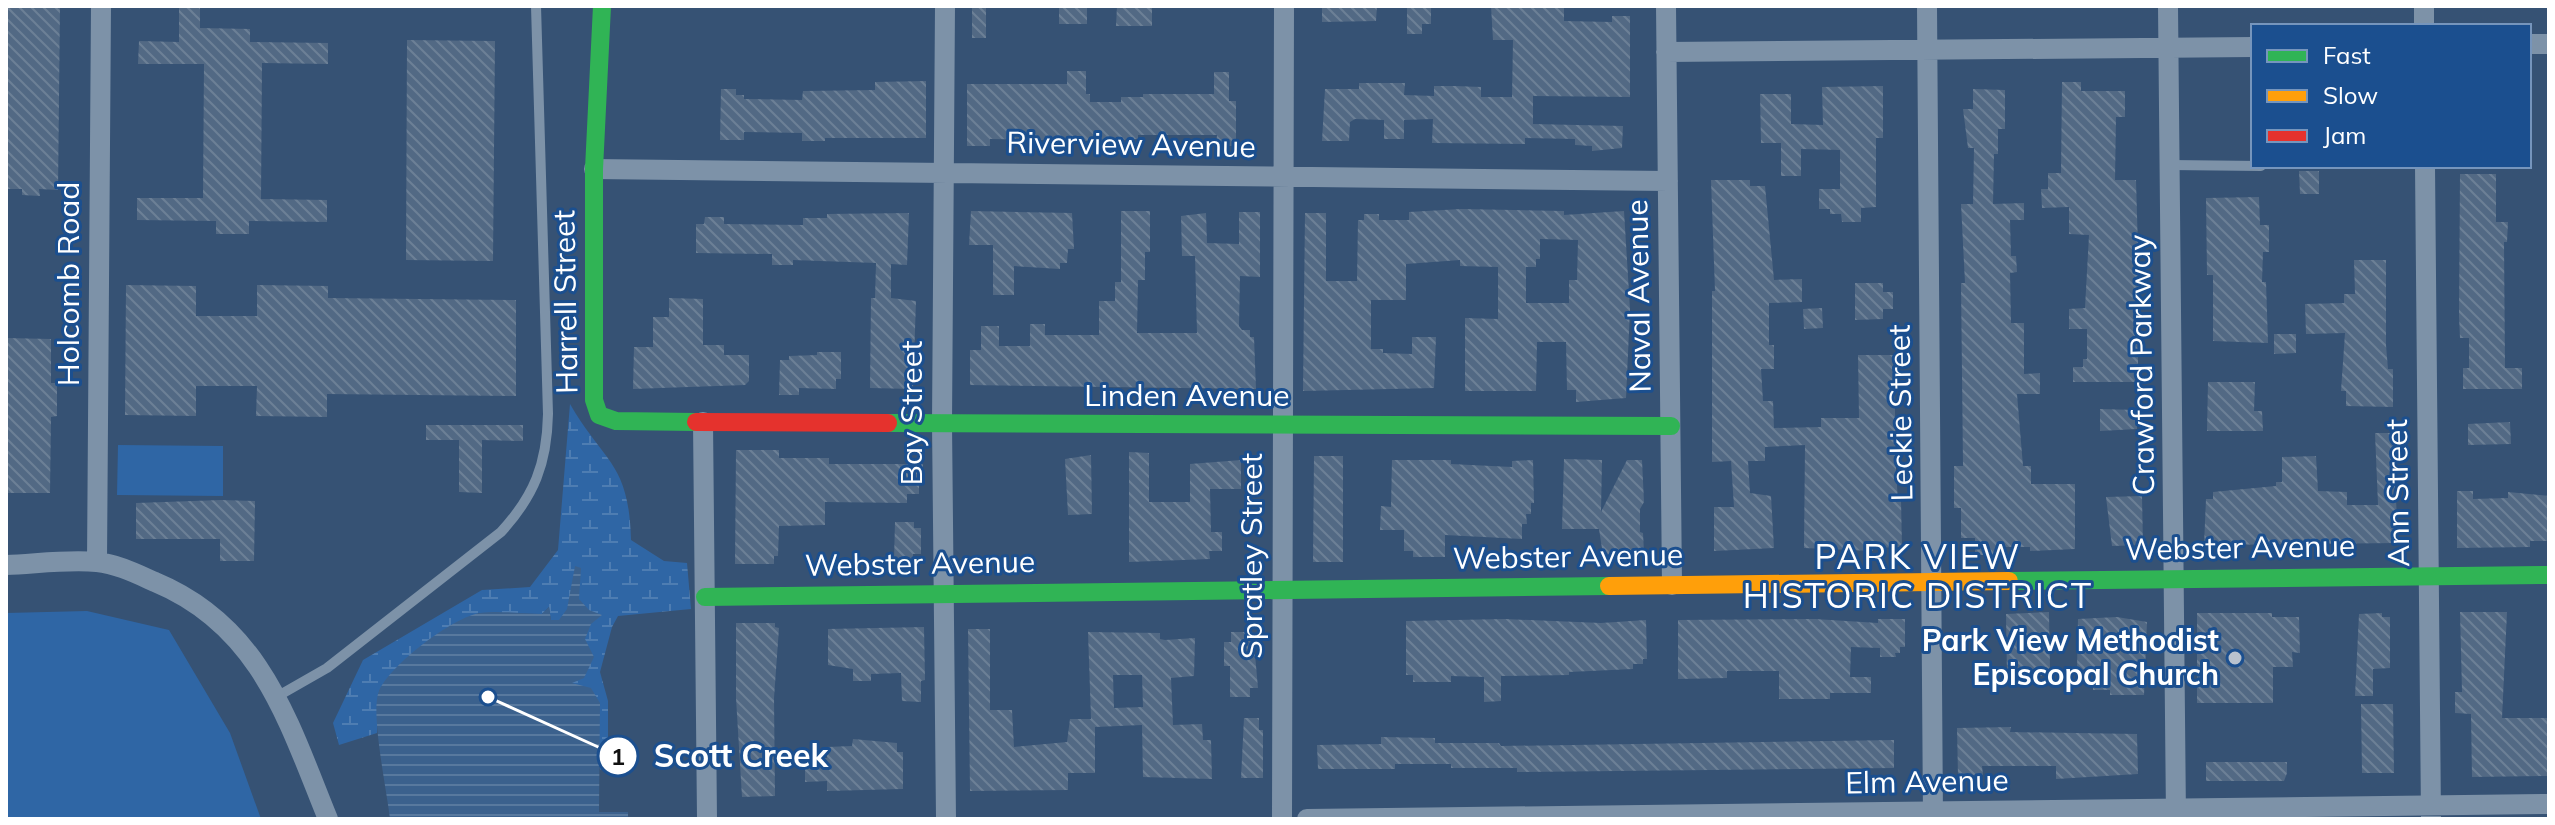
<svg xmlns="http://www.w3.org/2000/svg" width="2555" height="825" viewBox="0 0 2555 825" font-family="Mulish,sans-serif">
  <defs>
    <pattern id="wetland-marsh" width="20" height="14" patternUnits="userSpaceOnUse" patternTransform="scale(2)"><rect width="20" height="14" fill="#2f66a5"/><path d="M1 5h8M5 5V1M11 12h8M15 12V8" fill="none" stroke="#4e7db2"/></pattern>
    <pattern id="water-rules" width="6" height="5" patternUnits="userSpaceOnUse" patternTransform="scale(2)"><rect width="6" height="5" fill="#3b618d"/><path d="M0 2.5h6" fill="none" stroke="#58799e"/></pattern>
    <pattern id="building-back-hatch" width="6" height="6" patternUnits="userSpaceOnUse" patternTransform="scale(2)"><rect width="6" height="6" fill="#526984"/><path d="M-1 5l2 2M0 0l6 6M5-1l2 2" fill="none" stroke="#6c8096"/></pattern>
  </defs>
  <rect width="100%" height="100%" fill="#365274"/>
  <path fill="#2f66a5" d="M118,445L223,446V496L117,495Z
    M87,611L169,630L230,733L261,819H6V613Z"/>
  <path fill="url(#wetland-marsh)" d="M570,404C604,463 629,462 631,540L664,561L687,563L691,609L618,616L612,627L600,672L608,701V766L600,770L589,692L570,683L559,620L551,621L549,607L542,614L479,613L414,653L379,691L377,733L339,745L333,723L363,660L482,590L530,587L558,550Z"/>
  <path fill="url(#water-rules)" d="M575,566L581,568L579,599L589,610L602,615L591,624L585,639L594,657L584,678L572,683L591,688L600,703L599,812H628V819H390C387,791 370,712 379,691C390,665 453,617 480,613C499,610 522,614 542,614L549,607L551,620H559L567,609Z"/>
  <path fill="url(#building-back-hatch)" fill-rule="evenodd" d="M6,6H60L58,190L39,189L40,196L22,195V189H6Z
    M179,6H200V28L250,29V42L328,43V64L262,63L261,199L327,200V222L249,221V234H216V221L137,220V198H203L204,64H138L139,41L179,42Z
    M972,6H986V38H972Z
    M1059,6H1087V24H1059Z
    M1117,6H1152V26H1116Z
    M1322,6H1377L1376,21L1322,22Z
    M1407,6H1431V24H1422V34H1407Z
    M1491,6L1564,7V21L1612,22V16H1630V97L1533,96V124L1623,126L1622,148L1592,151V146L1575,145V139L1525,138V144L1432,143L1433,119L1404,120V139H1384V120L1355,119L1350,122L1349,141H1322L1325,89H1359V83H1405L1404,95L1434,96V86H1455L1481,87V97H1512L1513,40H1493Z
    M407,40L495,41L493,261L406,260Z
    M1067,71H1086V94H1090V102H1121V97H1143V94H1214V72H1229V101H1236V146H1216L1217,135H1138V139L1098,141L990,139V146H967V84H1067Z
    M926,81V138H825V141H802V133L744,132V140H720L721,89H736V95H744V99L802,100L803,91L875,90V82Z
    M2062,82H2081V91H2125V117H2116L2115,180H2136L2141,352H2138V382H2073V367H2083V359H2087V329H2069V309L2085,308L2089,235L2069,234V207L2042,208L2041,189H2048V173H2061Z
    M1883,86V138H1876V207L1861,208V222H1842L1841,214H1830V209H1819V189H1840V150L1801,149V176H1781V143H1761L1760,94H1791V124L1823,125L1822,87Z
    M1973,89L2005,90V129H1998V154H1994L1993,204L2024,203V220H2010L2011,256H2016L2017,272L2010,273L2011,323H2024V374L2040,373V394H2017L2023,466H2031V484H2075V549L2030,551V547H2000V555H1975V538H1961V508H1954V466H1963L1961,283H1965L1961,204H1973L1974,148H1968L1963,109H1973Z
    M2299,171H2319V194H2300Z
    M2460,174H2496V222H2508L2507,242H2504L2505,368H2522V389H2463V368H2469V338H2460L2459,316Z
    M1711,180H1750V186H1765L1774,280L1802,279V302L1769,303V345H1774V369H1761L1763,401H1773L1774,428L1821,427V418H1859L1858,355H1894L1896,470L1898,501L1901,500L1902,547L1873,548V551L1804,548L1805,445L1765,447V461H1748L1750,493L1771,496L1774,548L1714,551V507H1734L1731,461L1712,462V291H1715Z
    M2259,197L2260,225H2269V252H2263L2262,282H2266L2268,343L2213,341V275H2207L2206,198Z
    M1461,209L1564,211V215L1624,211L1630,309L1626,398L1576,402V390H1567L1566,342H1537L1536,391H1465V318L1498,319V267L1460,266V260L1406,264V300H1371V349H1383V353L1412,354V337H1436L1434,388L1303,391L1305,213H1326V281H1357L1358,220H1364V214H1379V220H1409V212ZM1540,239L1578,240L1577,280H1569V303H1526V267H1536V259H1540Z
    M971,211L1072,213L1074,249H1068L1067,263H1060V269L1014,266V295H993V245H969Z
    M1121,211H1150V252H1145V280H1138L1137,333H1197L1195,256H1182L1181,216L1206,213L1207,243L1239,244V212H1260V277L1240,276L1239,326L1242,330H1250V337H1254L1256,389L970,385V350H981V326H999V346H1030V324H1045V335H1099V301H1115V282H1121Z
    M909,213L907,265L891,264V298L916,301L913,389L870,388L871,298H875L876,263L793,260V265H772V254L696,253V224H704L705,217H724V224L803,225V218H827V214Z
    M2354,260H2386V345L2388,369H2393V407L2346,406V391H2341L2345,333L2306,334L2305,304L2344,303V294H2355Z
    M1855,283H1883V292H1893V309H1883V319L1855,320Z
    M126,285L196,286V316H257V285L328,286V298L516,300V396L327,394V417L256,416L257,386H196V416L125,415Z
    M669,298L703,299V345H724V355H749V381L745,385L633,389L634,347H653V317H669Z
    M1822,308L1823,328L1804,329L1803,309Z
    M2274,334H2296V353L2274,354Z
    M6,338L51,339V383H57V416L51,417L50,493H6Z
    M817,352H841V379H836V389L799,388V395H779L780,360H789V356L817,355Z
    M2208,382H2255L2254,411H2262L2263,431H2207Z
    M2100,409L2137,410V429L2100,431Z
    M2510,422L2511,444L2468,445V424Z
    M426,425H523V441L482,440V493L459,492V440H426Z
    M2375,433H2393L2398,543L2204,545L2206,499H2213V492L2276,486V482H2282V457L2316,456L2318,491L2347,492V505H2378Z
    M736,450H779V458H829V464H923V481L919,480V494H907V503L825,502V525L779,526L778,556H774V564H735Z
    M1129,452L1149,453V502H1190V464L1241,460V489H1210L1211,532H1222V551H1209L1210,559L1129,562Z
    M1091,455L1092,514L1068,515L1065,459Z
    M1314,456H1343V562H1313Z
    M1564,459L1602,460L1601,512L1627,460H1642L1644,502L1640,509V532L1643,533L1644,552L1603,555L1599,529H1562Z
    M1392,460H1451V464L1512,467V461L1533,460L1534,503H1531V514H1526L1527,524H1522V539L1445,535V557H1413V551H1404V530H1380L1381,506L1391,507Z
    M2457,491H2473V499L2508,498V492L2549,496V541H2530V547L2457,548Z
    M2142,496L2143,545L2112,546L2106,497Z
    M221,500L255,501L254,561H220V539H136V503Z
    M895,522H914V528H921V554H913V560H894Z
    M2049,612L2050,670H2042V676L2007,677L2006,614Z
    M2460,612H2507L2502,718H2549V776L2472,777L2471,714L2455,713V692H2462Z
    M2197,613H2272V617H2299L2300,653L2292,652L2293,667H2273V703H2197Z
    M2382,613V617H2390V668L2373,669V696H2355L2359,614Z
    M2117,617L2147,622L2144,695H2110V690H2093V670H2077L2078,619Z
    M1505,619L1601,623L1646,620L1647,659H1643V664H1633V669L1569,672V675L1501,676V701L1484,702V677L1451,676V682H1413V675H1406V621Z
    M1815,619L1878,623V619H1905V647H1900V653H1895L1896,657H1880V648L1851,647L1850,677H1871V693H1830V699H1779V671H1727V678L1678,679V620Z
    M736,623H775V627L779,628L774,698L775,796L742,797L736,698Z
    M924,627L925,680L921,681V702L902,701L901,673L871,674V681H853V669L828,665V629Z
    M968,629H990V710H1012L1014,747L1067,742L1070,719H1091L1088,632L1160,633V639L1165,640L1195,638L1194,676L1171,678L1173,725L1202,724L1203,740H1211L1212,779L1143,777L1142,725L1095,727V773H1068V790L970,791ZM1113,675H1142L1143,707L1114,708Z
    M1231,632H1253L1258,688H1250V697H1230V666H1224V642H1231Z
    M2361,704H2393L2394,773H2362Z
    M1244,718H1259V730H1263V778H1241Z
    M2011,727L2010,732L2137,734L2138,774L2056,779V766H1982L1983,775L1958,776L1957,728Z
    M1381,737L1435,738V743H1499L1501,746L1894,740V768L1517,772V768H1451V764H1395V769H1318L1317,745L1381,744Z
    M853,739L897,743V752H903V789L827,791V781L805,782V759L827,758V747L852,746Z
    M2206,762H2287V773L2284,781H2206Z"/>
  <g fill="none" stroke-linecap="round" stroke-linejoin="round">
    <path stroke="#7d92a8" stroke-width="10" d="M2170,165L2261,166
      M278,696L327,668L501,532C534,496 547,464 548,414L536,6"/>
    <path stroke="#7d92a8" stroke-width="20" d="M945,6L942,423L946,819
      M1666,6L1672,585
      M1927,6L1933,819
      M2168,6L2176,818
      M2424,6V26
      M2529,44H2549
      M1666,52L2253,47
      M2425,166L2431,818
      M594,169L1668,181
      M703,422L707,819
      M97,562L101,6
      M6,565C35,564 68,559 97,562C117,564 137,574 155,582C261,626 288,721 328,819
      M1282,819L1284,6
      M1307,819L2549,804"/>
    <path stroke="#30b455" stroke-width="18" d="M602,6L594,169V400L599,415L616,421L696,422
      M888,423L1671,426
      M2009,581L2549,575
      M705,597L1609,586"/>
    <path stroke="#ff9f0a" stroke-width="18" d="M1609,586L2009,581"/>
    <path stroke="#e5322d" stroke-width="18" d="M696,422L888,423"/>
  </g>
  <circle fill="#b9c2ce" stroke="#1b4f8f" stroke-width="3" cx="2235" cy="658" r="8"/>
  <g text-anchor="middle" stroke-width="6" stroke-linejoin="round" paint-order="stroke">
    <g font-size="30" fill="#fff" stroke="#1b4f8f">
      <text transform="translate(1131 145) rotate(1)" y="10">Riverview Avenue</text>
      <text transform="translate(69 284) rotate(-90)" y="10">Holcomb Road</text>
      <text transform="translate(1639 296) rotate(-91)" y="10">Naval Avenue</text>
      <text transform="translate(566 302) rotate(-91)" y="10">Harrell Street</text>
      <text transform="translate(2142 365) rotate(-91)" y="10">Crawford Parkway</text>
      <text x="1187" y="406">Linden Avenue</text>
      <text transform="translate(912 413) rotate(-90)" y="10">Bay Street</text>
      <text transform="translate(1901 413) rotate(-91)" y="10">Leckie Street</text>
      <text transform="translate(2398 493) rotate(-91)" y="10">Ann Street</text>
      <text transform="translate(2240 548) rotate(-1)" y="10">Webster Avenue</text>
      <text transform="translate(1252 556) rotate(-90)" y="10">Spratley Street</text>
      <text transform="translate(1568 557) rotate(-1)" y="10">Webster Avenue</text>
      <text transform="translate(920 564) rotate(-1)" y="10">Webster Avenue</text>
      <text transform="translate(1927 782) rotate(-1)" y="10">Elm Avenue</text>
    </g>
    <g font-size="30" font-weight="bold" fill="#fff" stroke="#1b4f8f" text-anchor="end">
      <text x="2219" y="651">Park View Methodist<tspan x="2219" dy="34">Episcopal Church</tspan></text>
    </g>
    <g font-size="34" letter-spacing="2" fill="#fff" stroke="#1b4f8f">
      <text x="1918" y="569">PARK VIEW<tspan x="1918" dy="39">HISTORIC DISTRICT</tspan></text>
    </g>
  </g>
  <path fill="none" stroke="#fff" stroke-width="3" d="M488 697L618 756"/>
  <g fill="#fff" stroke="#1b4f8f" stroke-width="3">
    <circle cx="488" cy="697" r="8"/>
    <circle cx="618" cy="756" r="20"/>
  </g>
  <g font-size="24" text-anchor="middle" font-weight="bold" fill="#111">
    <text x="618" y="765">1</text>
  </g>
  <g font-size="32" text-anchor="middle" font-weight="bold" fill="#fff" stroke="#1b4f8f" stroke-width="6" stroke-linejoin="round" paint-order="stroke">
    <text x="741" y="767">Scott Creek</text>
  </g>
  <rect width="2555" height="825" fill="none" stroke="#ffffff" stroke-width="16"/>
  <rect x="2251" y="24" width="280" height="144" fill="#1b4f8f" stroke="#7695bc" stroke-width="2"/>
  <rect x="2267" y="50" width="40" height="12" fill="#30b455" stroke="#7695bc" stroke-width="2"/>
  <text x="2323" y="64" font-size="24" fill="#ffffff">Fast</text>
  <rect x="2267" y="90" width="40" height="12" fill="#ff9f0a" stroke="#7695bc" stroke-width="2"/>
  <text x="2323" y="104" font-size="24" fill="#ffffff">Slow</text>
  <rect x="2267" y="130" width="40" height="12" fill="#e5322d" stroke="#7695bc" stroke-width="2"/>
  <text x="2323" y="144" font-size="24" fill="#ffffff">Jam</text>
</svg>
